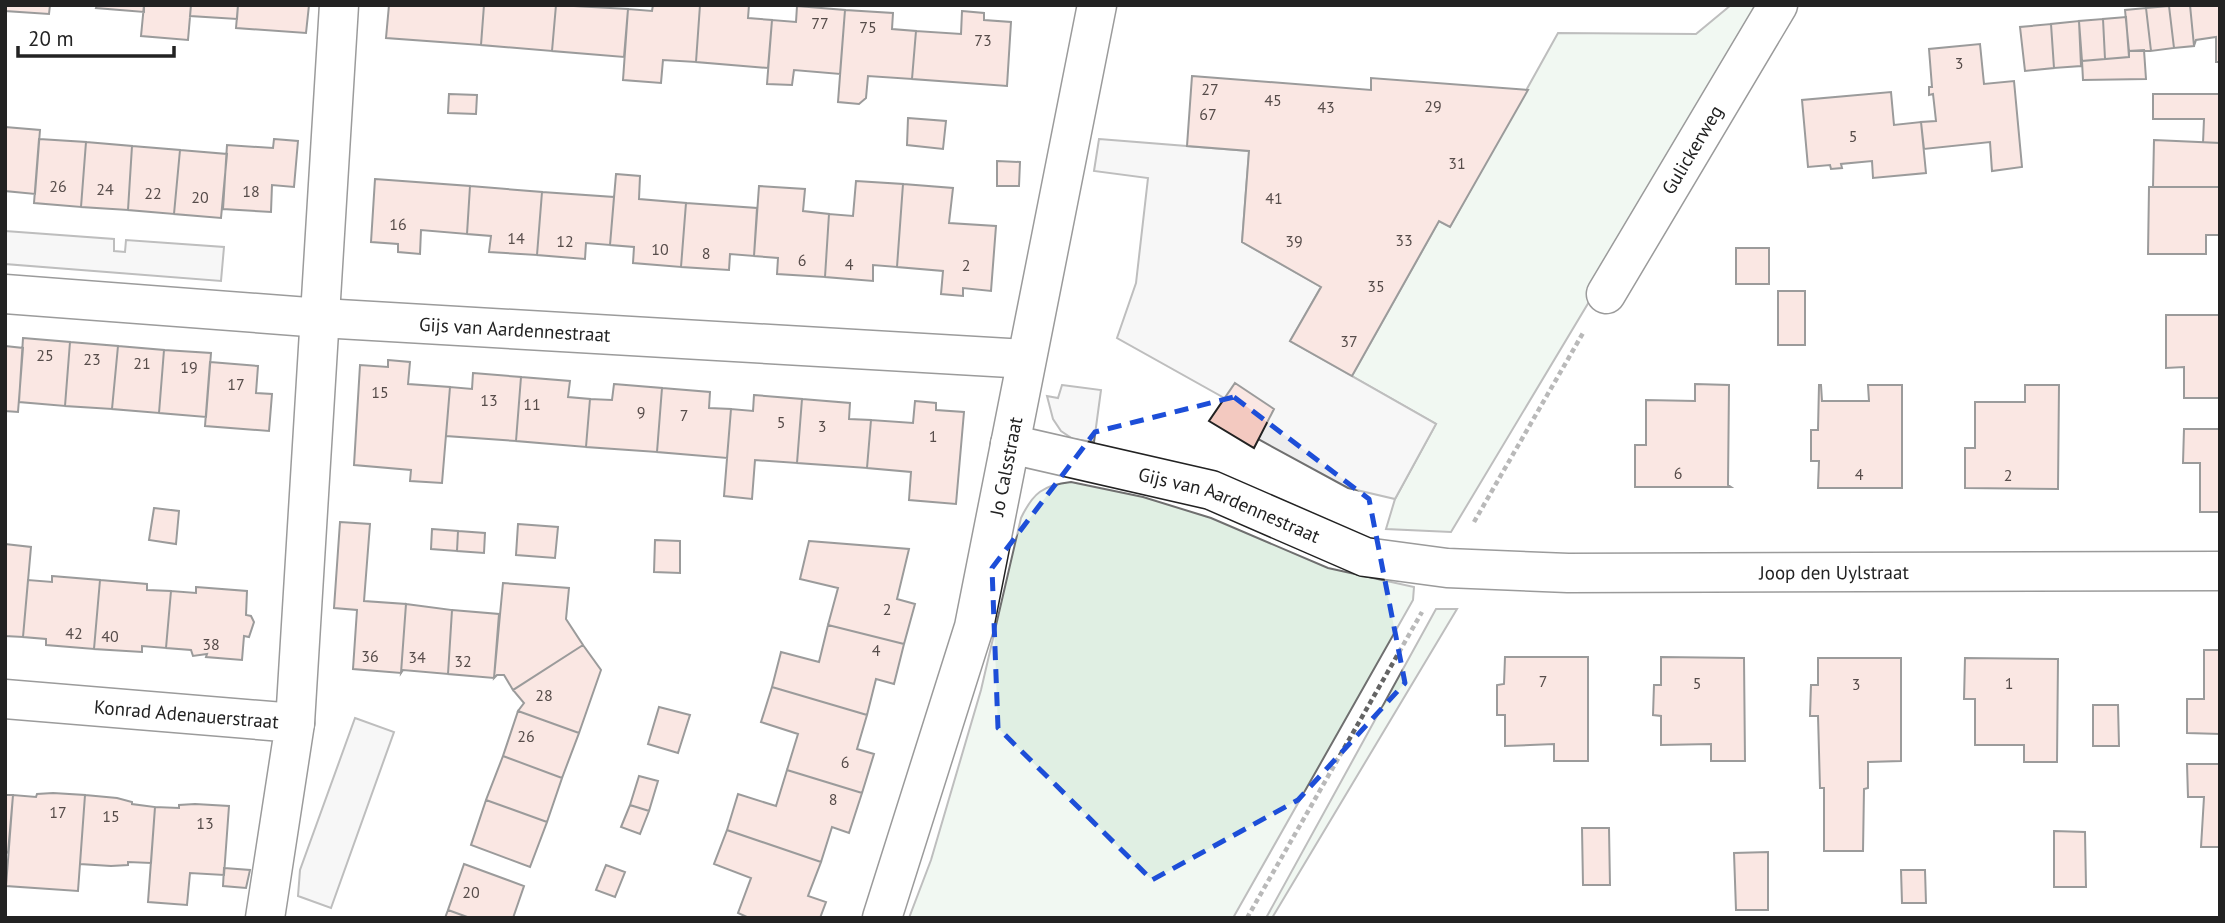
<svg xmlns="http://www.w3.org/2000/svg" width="2225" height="923" viewBox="0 0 2225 923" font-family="'PT Sans',sans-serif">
  <rect width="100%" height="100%" fill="#fff"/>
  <path fill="#e0efe3" stroke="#6f6f6f" stroke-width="2" d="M1731,5H1767L1451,532L1386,529L1395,499L1436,424L1352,376L1439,221L1450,227L1558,33L1696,34Z
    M1071,482L1143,497L1211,518L1328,568L1414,587L1413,600L1233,918H909L931,860L981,690L1021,518C1033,493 1043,485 1071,482Z
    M1436,609H1457L1272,918H1266Z"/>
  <path fill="#ededed" stroke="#6f6f6f" stroke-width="2" d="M1099,139L1249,151L1242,242L1321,287L1290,341L1436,424L1395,499L1348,488L1258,439L1226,399L1117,338L1136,283L1148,178L1094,171Z
    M5,231L114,239V251L125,252L126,240L224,247L221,281L5,264Z
    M1062,385L1101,390L1094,442L1073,439L1061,431L1053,419L1047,396L1058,398Z
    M355,718L394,732L331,908L298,896L300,870Z"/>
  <path fill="#f3c9c0" stroke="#222" stroke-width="2" d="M5,5H50L49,14L5,11Z
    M97,5H144V12L96,8Z
    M144,5H191L188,40L141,36Z
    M191,5H238L237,19L190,16Z
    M238,5H309L306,33L236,28Z
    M389,5H484L481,45L386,38Z
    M484,5H556L552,51L481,45Z
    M556,5L628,9L624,57L552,51Z
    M653,5H700L696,62L663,60L661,83L623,80L628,9L652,11Z
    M700,5H749L748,18L772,20L768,68L696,62Z
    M2190,5H2220V62H2216V37L2196,40L2194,46Z
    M2190,5L2194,46L2174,48L2169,6Z
    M797,6L845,10L840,74L794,70L792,85L767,84L772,20L796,22Z
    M2169,6L2174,48L2151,51L2146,8Z
    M2146,8L2151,51H2129L2125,10Z
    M845,10L893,13L892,29L916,31L912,79L868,76L866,98L859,104L838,102Z
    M962,11L984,13V20L1011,22L1007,86L912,79L916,31L961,34Z
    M2126,17L2129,57L2105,59L2103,19Z
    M2103,19L2105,59L2082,61L2079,21Z
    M2079,21L2081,66L2054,68L2051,24Z
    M2051,24L2054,68L2025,71L2020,27Z
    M1980,44L1984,84L2014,81L2022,167L1992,171L1990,142L1924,149L1921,122L1936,121L1933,94L1929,95V87H1932L1929,49Z
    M2144,50L2146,79L2083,80L2082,61L2129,57V51Z
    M1192,76L1371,90V78L1528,90L1450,227L1439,221L1352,376L1290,341L1321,287L1242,242L1249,151L1187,146Z
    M1891,92L1894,125L1921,122L1926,173L1873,178L1872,161L1841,164L1842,168L1831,169L1830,165L1808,167L1802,100Z
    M449,94L477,95L476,114L448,113Z
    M2153,94H2220V143H2203L2204,119H2153Z
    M908,118L946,121L943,149L907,145Z
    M5,127L40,130L35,194L5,191Z
    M39,139L86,142L81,207L34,203Z
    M274,139L298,141L294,187L272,185L271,212L223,209L227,145L273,148Z
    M2154,140L2220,143V187H2153Z
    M86,142L132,146L128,210L81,207Z
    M132,146L180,150L174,214L128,210Z
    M180,150L227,154L221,218L174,214Z
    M997,161L1020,162L1019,186H997Z
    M616,174L640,176L639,199L686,203L681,267L633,263L634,247L610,245Z
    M375,179L470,186L467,234L421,230L420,254L398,252V244L371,242Z
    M856,181L903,184L897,267L873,265V281L825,277L829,214L853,216Z
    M903,184L953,188L949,223L996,226L991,291L963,288V296L941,294L943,271L897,267Z
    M470,186L542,192L537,255L489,252L491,236L467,234Z
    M759,186L805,189L803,211L829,214L825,277L777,274L778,258L754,256Z
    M2149,187H2220V235H2206V254H2148Z
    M542,192L614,197L610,245L586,243L585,259L537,255Z
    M686,203L757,208L754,256L730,254L729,270L681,267Z
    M1736,248H1769V284H1736Z
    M1778,291H1805V345H1778Z
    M2166,315H2220V398H2184V367L2166,368Z
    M23,338L70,342L65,406L19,402Z
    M70,342L118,346L112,409L65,406Z
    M5,346L23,348L18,412L5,411Z
    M118,346L164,350L159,413L112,409Z
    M164,350L211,353L206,417L159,413Z
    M388,360L410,362L408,384L450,387L442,483L410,481L411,470L354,465L360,365L388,367Z
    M210,362L258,366L256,393L272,394L269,431L205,426Z
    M473,373L521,377L516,441L446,436L450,387L472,389Z
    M521,377L570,381L568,397L590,399L586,447L516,441Z
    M1235,383L1274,409L1254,448L1209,421Z
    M614,384L662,388L657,452L586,447L590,399L612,400Z
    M1695,384L1729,385L1728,485L1731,487H1635V445H1646V400L1695,401Z
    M1819,385H1821L1822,401H1869L1868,385H1902V488H1818L1819,461H1811V430H1818Z
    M2025,385H2059L2058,489L1965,488V448H1975V402H2025Z
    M662,388L710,392L709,408L731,409L727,458L657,452Z
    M754,395L802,399L797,463L755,460L752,499L724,496L731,409L753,411Z
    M802,399L850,403L849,419L871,420L867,468L797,463Z
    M915,401L936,403V410L964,412L956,504L909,500L911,472L867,468L871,420L913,423Z
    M2184,429H2220V512H2200V463H2183Z
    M154,508L179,511L176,544L149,540Z
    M340,522L370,524L364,601L406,604L401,673L353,669L357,610L334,608Z
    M518,524L558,527L555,558L516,555Z
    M432,529L458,531L457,551L431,549Z
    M458,531L485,533L484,553L457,551Z
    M655,540L680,541V573L654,572Z
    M809,541L909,549L897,599L915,604L904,644L828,625L838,588L800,579Z
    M5,544L31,547L23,637L5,636Z
    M52,576L100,580L94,649L46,645V639L23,637L28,580L52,582Z
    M100,580L147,584V590L171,591L166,648L142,646V652L94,649Z
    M503,583L569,588L566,619L583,645L513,690L504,675H497L494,678Z
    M196,587L247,591L246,615L251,616L254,622L249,637L244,636L242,660L206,657L207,654L193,656L191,650L166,648L171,591L196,593Z
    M406,604L452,610L448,674L403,670L401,673Z
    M452,610L499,614L494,678L448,674Z
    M828,625L904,644L894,684L876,679L867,715L772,687L781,652L819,662Z
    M583,645L601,670L579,733L518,711L524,703L513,690Z
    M2204,650H2220V734L2187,733V699H2204Z
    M1505,657H1588V761H1554V744L1505,746V715H1497V685L1504,684Z
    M1661,657L1744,658L1745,761H1711V744L1661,745V716L1653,715L1654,685H1661Z
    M1818,658H1901V761L1868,762V788L1864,789L1863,851H1824V788H1820L1818,716H1810L1811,685H1818Z
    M1965,658L2058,659L2057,762H2024V745H1975V699H1964Z
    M772,687L867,715L857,749L874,754L862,793L787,770L798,734L761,722Z
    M2093,705H2118L2119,746H2093Z
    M659,707L690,715L678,753L648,744Z
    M518,711L579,733L562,778L503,756Z
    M503,756L562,778L547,822L486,800Z
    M2187,764H2220V847H2201L2204,797H2188Z
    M787,770L862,793L849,833L832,827L821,862L727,830L738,794L776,806Z
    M639,776L658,781L649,811L630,805Z
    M53,793L85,795L78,891L6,886L13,795L36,797L37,794Z
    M5,795H13L8,853L5,852Z
    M85,795L117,798L132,802V804L155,807L151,863L128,862V865L111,866L80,864Z
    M486,800L547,822L530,867L471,845Z
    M195,804L229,806L224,875L190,873L187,905L148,902L155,807L179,808V805Z
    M630,805L649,811L640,834L621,827Z
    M1582,828H1609L1610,885H1583Z
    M727,830L821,862L808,896L826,902L820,918H749L738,913L751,878L714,864Z
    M2054,831L2085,832L2086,887H2054Z
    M1768,852V910H1736L1734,853Z
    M464,864L524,886L513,918H470L448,910Z
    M606,865L625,872L615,897L596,890Z
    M224,868L250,870L246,888L223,886Z
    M1901,870H1925L1926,903H1902Z
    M448,910L470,918H445Z"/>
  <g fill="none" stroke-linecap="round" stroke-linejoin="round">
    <defs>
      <g id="minor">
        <path id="s1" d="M5,294L321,318L1026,359"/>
        <path id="s2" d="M1606,294L1778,5"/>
        <path id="s3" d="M1010,444L1211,490L1365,557L1447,568L1568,573L2220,571"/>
        <path id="s4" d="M5,699L295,723L265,918"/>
        <path d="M295,723L339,5"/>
        <path id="s5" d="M882,918L974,627L1097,5"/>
      </g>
    </defs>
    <use href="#minor" stroke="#222" stroke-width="41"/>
    <path stroke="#646464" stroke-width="4.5" stroke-dasharray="5 3.5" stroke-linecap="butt" d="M1474,522L1583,333
      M1247,918L1422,612"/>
    <use href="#minor" stroke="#fff" stroke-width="38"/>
  </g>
  <path d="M0 0H2225V923H0ZM1234,397L1369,499L1405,683L1298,800L1152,880L998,728L992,568L1095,432Z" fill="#fff" fill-opacity=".55" fill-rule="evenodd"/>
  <path fill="none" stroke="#1d4ed8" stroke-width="5" stroke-dasharray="14 9" stroke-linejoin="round" d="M1234,397L1369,499L1405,683L1298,800L1152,880L998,728L992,568L1095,432Z"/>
  <g text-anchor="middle" stroke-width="5" stroke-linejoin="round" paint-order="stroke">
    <g font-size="16" fill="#564c4a">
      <text x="820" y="29">77</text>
      <text x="868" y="33">75</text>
      <text x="983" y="46">73</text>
      <text x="1959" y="69">3</text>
      <text x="1210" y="95">27</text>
      <text x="1273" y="106">45</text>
      <text x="1433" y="112">29</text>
      <text x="1326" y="113">43</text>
      <text x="1208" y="120">67</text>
      <text x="1853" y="142">5</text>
      <text x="1457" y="169">31</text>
      <text x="58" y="192">26</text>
      <text x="105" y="195">24</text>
      <text x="251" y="197">18</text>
      <text x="153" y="199">22</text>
      <text x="200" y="203">20</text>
      <text x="1274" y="204">41</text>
      <text x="398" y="230">16</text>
      <text x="516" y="244">14</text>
      <text x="1404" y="246">33</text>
      <text x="565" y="247">12</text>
      <text x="1294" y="247">39</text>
      <text x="660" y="255">10</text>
      <text x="706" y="259">8</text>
      <text x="802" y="266">6</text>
      <text x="849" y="270">4</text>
      <text x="966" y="271">2</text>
      <text x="1376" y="292">35</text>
      <text x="1349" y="347">37</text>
      <text x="45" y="361">25</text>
      <text x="92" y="365">23</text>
      <text x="142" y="369">21</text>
      <text x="189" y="373">19</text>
      <text x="236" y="390">17</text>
      <text x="380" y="398">15</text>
      <text x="489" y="406">13</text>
      <text x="532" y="410">11</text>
      <text x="641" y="418">9</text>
      <text x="684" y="421">7</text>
      <text x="781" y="428">5</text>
      <text x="822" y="432">3</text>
      <text x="933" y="442">1</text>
      <text x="1678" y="479">6</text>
      <text x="1859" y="480">4</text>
      <text x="2008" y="481">2</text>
      <text x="887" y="615">2</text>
      <text x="74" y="639">42</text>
      <text x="110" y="642">40</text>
      <text x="211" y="650">38</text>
      <text x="876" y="656">4</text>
      <text x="370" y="662">36</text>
      <text x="417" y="663">34</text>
      <text x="463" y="667">32</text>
      <text x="1543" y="687">7</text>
      <text x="1697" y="689">5</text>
      <text x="2009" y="689">1</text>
      <text x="1856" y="690">3</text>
      <text x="544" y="701">28</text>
      <text x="526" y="742">26</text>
      <text x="845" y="768">6</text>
      <text x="833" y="805">8</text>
      <text x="58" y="818">17</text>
      <text x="111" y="822">15</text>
      <text x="205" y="829">13</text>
      <text x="471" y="898">20</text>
    </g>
    <g font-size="19" fill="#222" stroke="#fff">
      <text dy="7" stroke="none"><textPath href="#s2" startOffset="168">Gulickerweg</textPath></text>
      <text dy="7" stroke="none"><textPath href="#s1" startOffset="511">Gijs van Aardennestraat</textPath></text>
      <text dy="7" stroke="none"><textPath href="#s5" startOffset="469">Jo Calsstraat</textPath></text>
      <text dy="7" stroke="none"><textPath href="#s3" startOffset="228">Gijs van Aardennestraat</textPath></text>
      <text dy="7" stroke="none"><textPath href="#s3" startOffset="844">Joop den Uylstraat</textPath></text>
      <text dy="7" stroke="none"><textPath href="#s4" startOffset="182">Konrad Adenauerstraat</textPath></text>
    </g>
  </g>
  <rect width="2225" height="923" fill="none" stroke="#222222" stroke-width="14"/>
  <path d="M18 46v10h156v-10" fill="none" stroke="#222222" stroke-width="3.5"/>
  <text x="28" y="46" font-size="21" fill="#222222" stroke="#ffffff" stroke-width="5" paint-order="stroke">20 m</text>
</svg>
